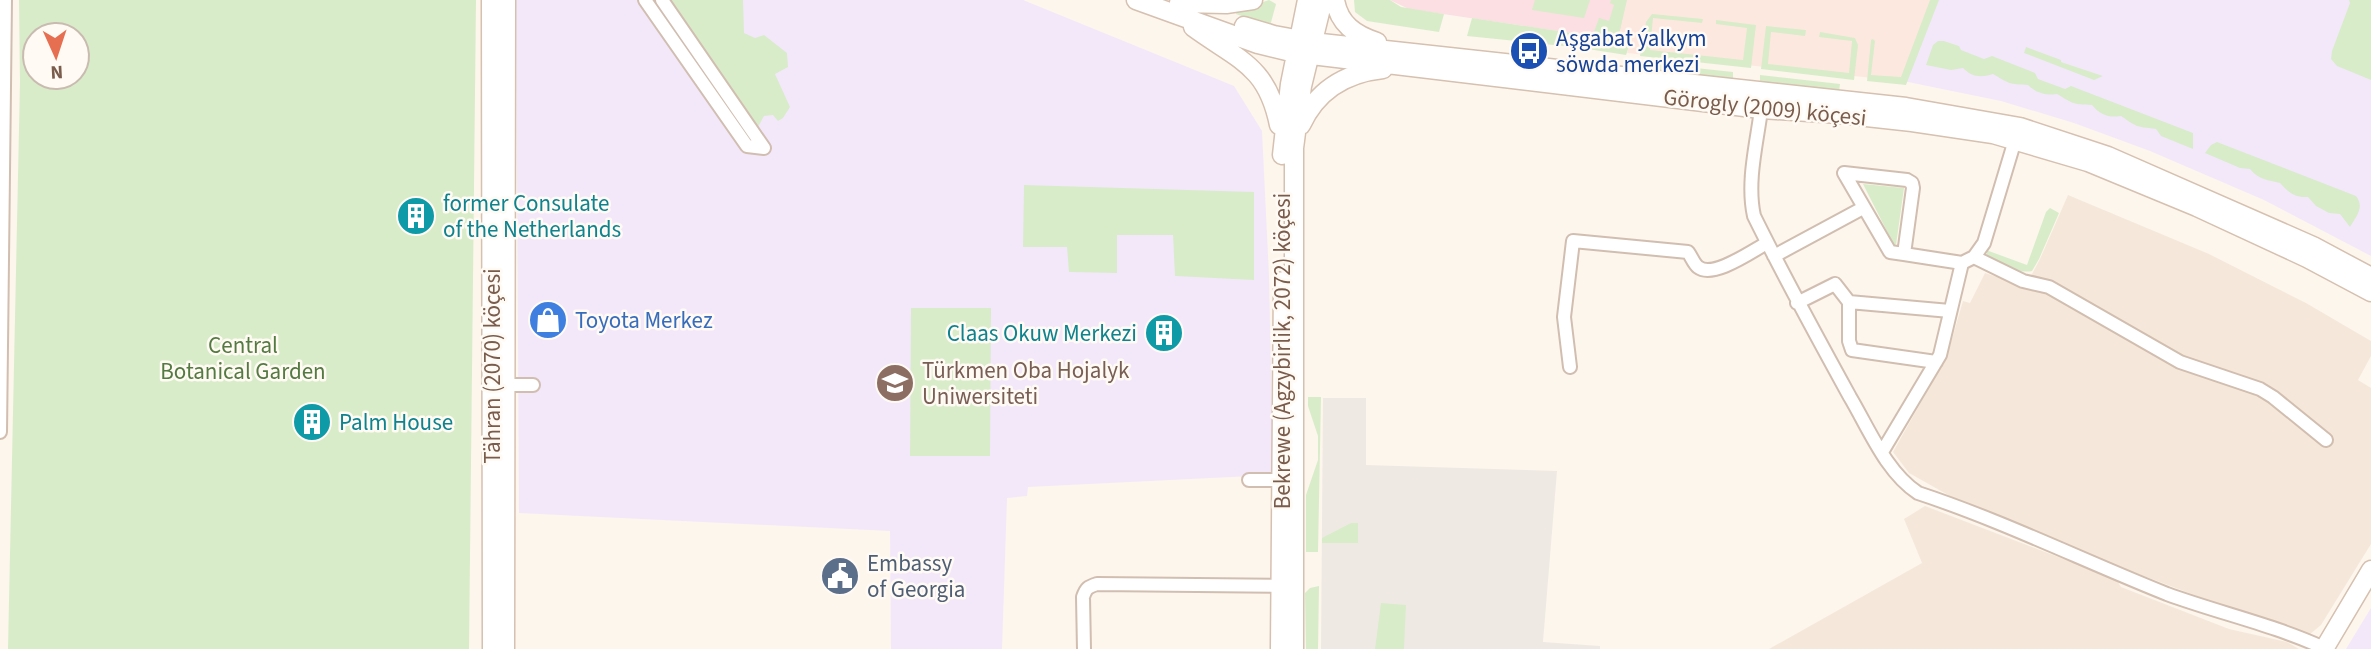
<svg xmlns="http://www.w3.org/2000/svg" width="2371" height="649" viewBox="0 0 2371 649" font-family="'Source Sans 3',sans-serif">
  <rect width="100%" height="100%" fill="#fdf6ec"/>
  <path fill="#f5e8da" d="M2068,195L2209,254L2306,303L2371,341V356L2358,380L2371,388V544L2321,625L2309,635L2266,622L2128,570L1957,500L1909,473L1893,452L1947,356L1963,301L1970,303L1985,273L2022,285L2032,274L2040,259Z
    M1925,506L2116,579L2121,587L2229,629L2287,642L2299,649H1769L1922,563L1904,519Z"/>
  <path fill="#fde8e0" d="M1627,0H1934L1902,81L1627,53L1630,43L1618,40Z"/>
  <path fill="#efe9e4" d="M1323,398H1366V465L1557,471L1543,642L1600,646V649H1321Z"/>
  <path fill="#f3e8fa" d="M516,0H1023L1234,86L1262,131L1269,276L1273,475L1028,487L1027,496L1007,498L1002,649H891L890,531L519,513Z
    M1934,0H2357L2337,44L2371,60V256L2264,200L2150,151L2074,123L2001,101L1903,81Z
    M2371,608V649H2346Z"/>
  <path fill="#fbdfe3" d="M1390,0H1627L1618,40L1409,9Z"/>
  <path fill="#d8ecc9" fill-rule="evenodd" d="M19,0H476L469,649H8L20,82ZM35,35H77V77H35Z
    M669,0H743L744,33L755,38L764,35L787,53L788,67L775,74L790,107L783,118L778,121L773,115L764,116L758,127Z
    M1269,0L1276,4L1270,26L1236,14L1237,11Z
    M1354,0H1390L1401,7L1444,14L1439,32L1367,21L1355,12Z
    M1535,0H1590L1584,18L1532,10Z
    M1611,0H1627L1618,39L1630,43L1626,55L1588,49L1599,18L1609,21L1614,5L1610,3Z
    M1930,0H1939L1906,85L1867,81L1871,40L1873,39L1875,41L1871,75L1901,77Z
    M2349,0H2371V80L2337,66L2331,59L2332,51L2350,3Z
    M1652,14L1703,19L1702,23L1653,18L1650,50L1743,60L1747,28L1716,24V20L1756,25L1751,68L1640,56L1646,22Z
    M1472,18L1578,34L1573,47L1467,36Z
    M1766,26L1806,30L1805,36L1771,32L1768,64L1849,73L1852,41L1819,37L1820,32L1855,38L1858,45L1854,80L1761,69Z
    M1938,41H1944L1959,46L1961,50L1984,59L1992,56L2035,73L2038,79L2065,89L2071,86L2193,133V149L2161,136L2156,129C2134,126 2139,128 2121,116C2109,118 2100,115 2092,105C2071,104 2074,104 2057,94C2046,96 2036,93 2028,85C2008,84 2010,84 1993,74C1980,78 1972,77 1963,68L1951,70L1926,65L1933,45Z
    M2026,47L2061,60V62L2103,76L2094,80L2024,53Z
    M1639,62L1733,72V80L1638,69Z
    M1760,75L1840,84L1839,92L1760,83Z
    M2217,142L2356,196C2365,207 2356,217 2350,227L2340,214L2329,213L2316,206L2308,197C2295,198 2288,192 2280,183C2268,180 2259,180 2250,169L2240,168L2205,153L2211,145Z
    M1863,184L1904,188L1896,245H1894Z
    M1024,185L1254,192V280L1175,276L1173,235H1117V273L1069,272L1067,247H1023Z
    M2050,208L2059,213L2039,259L2032,271C2016,274 2002,264 1988,258L1986,250L2027,265L2046,212Z
    M911,308H991L990,456H910Z
    M1308,397H1321L1318,552H1306V495L1318,460V436L1308,406Z
    M1351,523H1358V543H1322V538Z
    M1319,586L1318,649H1306L1305,593L1310,588Z
    M1381,603L1406,605L1404,649H1375Z"/>
  <g fill="none" stroke-linecap="round" stroke-linejoin="round">
    <defs>
      <path id="street" d="M645,0L747,146L764,148L662,0
        M1762,102C1758,139 1746,180 1754,216C1784,277 1817,337 1850,397C1869,429 1886,472 1918,493C2003,521 2084,561 2167,594C2219,613 2274,625 2324,648
        M1844,173L1907,180L1912,183L1913,188L1904,254L1890,252Z
        M1904,254L1962,263
        M1774,256L1863,208
        M1974,257L1984,243L2015,140
        M1849,302L1950,311
        M1797,303L1835,284L1849,302V341L1852,350L1936,362
        M1570,367L1564,317L1573,241L1688,252C1691,256 1694,264 1698,267C1713,279 1752,251 1767,243
        M506,385H533
        M0,432L5,0
        M1882,452L1940,355L1962,263L1974,257L2023,281L2049,287L2180,362L2260,389L2273,397L2326,440
        M1249,480H1282
        M1084,649L1083,597C1086,588 1088,587 1097,584L1286,586"/>
      <path id="secondary" d="M491,0L492,649
        M1136,0L1258,44L1295,53L1761,109L1839,114L1912,122L1993,134L2088,162L2197,207L2307,258L2371,292
        M1335,0C1339,24 1355,35 1377,42
        M1179,3L1226,4L1253,0
        M1244,26L1274,35L1312,42L1906,107L2020,127L2108,156L2313,246L2371,277
        M1193,27C1238,60 1267,65 1279,125
        M1301,125C1317,90 1345,73 1383,69
        M1282,155L1290,84L1307,0
        M505,649L506,0
        M1280,649L1283,281
        M1294,649V148L1302,86L1323,0
        M2324,649L2371,570"/>
    </defs>
    <use href="#street" stroke="#d1beb0" stroke-width="16"/>
    <use href="#secondary" stroke="#d6c0b0" stroke-width="21"/>
    <use href="#street" stroke="#fff" stroke-width="12"/>
    <use href="#secondary" stroke="#fff" stroke-width="18"/>
  </g>
  <defs>
    <symbol id="bus-disc" viewBox="-11 -11 22 22"><circle r="9.5" fill="#1a4fb4" stroke="#fffaf3"/><path d="M-5-6H5V4H4V6H2V4H-2V6H-4V4H-5ZM-3.5-4V0h7V-4ZM-3.5 1.2v1.5H-2V1.2ZM2 1.2v1.5H3.5V1.2Z" fill="#fff"/></symbol>
    <symbol id="building-disc" viewBox="-11 -11 22 22"><circle r="9.5" fill="#0f9aa8" stroke="#fffaf3"/><path d="M-4-6H4V6H1V3H-1V6H-4ZM-2.5-4.3h1.7v1.8h-1.7ZM.8-4.3h1.7v1.8H.8ZM-2.5-1h1.7V.8h-1.7ZM.8-1h1.7V.8H.8Z" fill="#fff"/></symbol>
    <symbol id="shop-disc" viewBox="-11 -11 22 22"><circle r="9.5" fill="#3f7fe0" stroke="#fffaf3"/><path d="M-5-2.5h2.3a2.7 3.5 0 0 1 5.4 0H5L5.5 6h-11ZM-1.5-2.5h3a1.5 2.3 0 0 0-3 0Z" fill="#fff"/></symbol>
    <symbol id="university-disc" viewBox="-11 -11 22 22"><circle r="9.5" fill="#8d6e63" stroke="#fffaf3"/><path d="M0-5L7-2L0 1L-7-2ZM-4 1L0 2.5L4 1V4Q0 6-4 4Z" fill="#fff"/></symbol>
    <symbol id="civic-disc" viewBox="-11 -11 22 22"><circle r="9.5" fill="#5c6f8a" stroke="#fffaf3"/><path d="M-.6-6.5H3V-4.5H.6V-3L4-1V1h2V6H-6V1h2V-1L-.6-3ZM-1.2 2.5V6h2.4V2.5Z" fill="#fff"/></symbol>
  </defs>
  <g fill-rule="evenodd">
    <use href="#bus-disc" x="1507" y="29" width="44" height="44"/>
    <use href="#building-disc" x="394" y="194" width="44" height="44"/>
    <use href="#shop-disc" x="526" y="298" width="44" height="44"/>
    <use href="#building-disc" x="1142" y="311" width="44" height="44"/>
    <use href="#university-disc" x="873" y="361" width="44" height="44"/>
    <use href="#building-disc" x="290" y="400" width="44" height="44"/>
    <use href="#civic-disc" x="818" y="554" width="44" height="44"/>
  </g>
  <g text-anchor="middle" stroke-width="5" stroke-linejoin="round" paint-order="stroke">
    <g font-size="23" fill="#164399" stroke="#fffaf3" text-anchor="start">
      <text x="1556" y="46">Aşgabat ýalkym<tspan x="1556" dy="26">söwda merkezi</tspan></text>
    </g>
    <g font-size="23" fill="#7a5c4d" stroke="#fffaf3">
      <text transform="translate(1765 107) rotate(6)" y="8">Görogly (2009) köçesi</text>
      <text transform="translate(1282 351) rotate(-90)" y="8">Bekrewe (Agzybirlik, 2072) köçesi</text>
      <text transform="translate(492 366) rotate(-90)" y="8">Tähran (2070) köçesi</text>
    </g>
    <g font-size="23" fill="#0d838f" stroke="#fffaf3" text-anchor="start">
      <text x="443" y="211">former Consulate<tspan x="443" dy="26">of the Netherlands</tspan></text>
      <text x="1137" y="341" text-anchor="end">Claas Okuw Merkezi</text>
      <text x="339" y="430">Palm House</text>
    </g>
    <g font-size="23" fill="#366cbe" stroke="#fffaf3" text-anchor="start">
      <text x="575" y="328">Toyota Merkez</text>
    </g>
    <g font-size="23" fill="#537a41" stroke="#fffaf3">
      <text x="243" y="353">Central<tspan x="243" dy="26">Botanical Garden</tspan></text>
    </g>
    <g font-size="23" fill="#785e54" stroke="#fffaf3" text-anchor="start">
      <text x="922" y="378">Türkmen Oba Hojalyk<tspan x="922" dy="26">Uniwersiteti</tspan></text>
    </g>
    <g font-size="23" fill="#4e5e75" stroke="#fffaf3" text-anchor="start">
      <text x="867" y="571">Embassy<tspan x="867" dy="26">of Georgia</tspan></text>
    </g>
  </g>
  <g transform="translate(56 56) rotate(177)"><circle r="33" fill="#fffaf3" stroke="#cabbb1" stroke-width="2"/>
  <path d="M0-5L12 26L0 18L-12 26Z" fill="#e76f51"/>
  <text y="-10" font-size="19" font-weight="bold" text-anchor="middle" fill="#7a5c4d">N</text>
  </g>
</svg>
